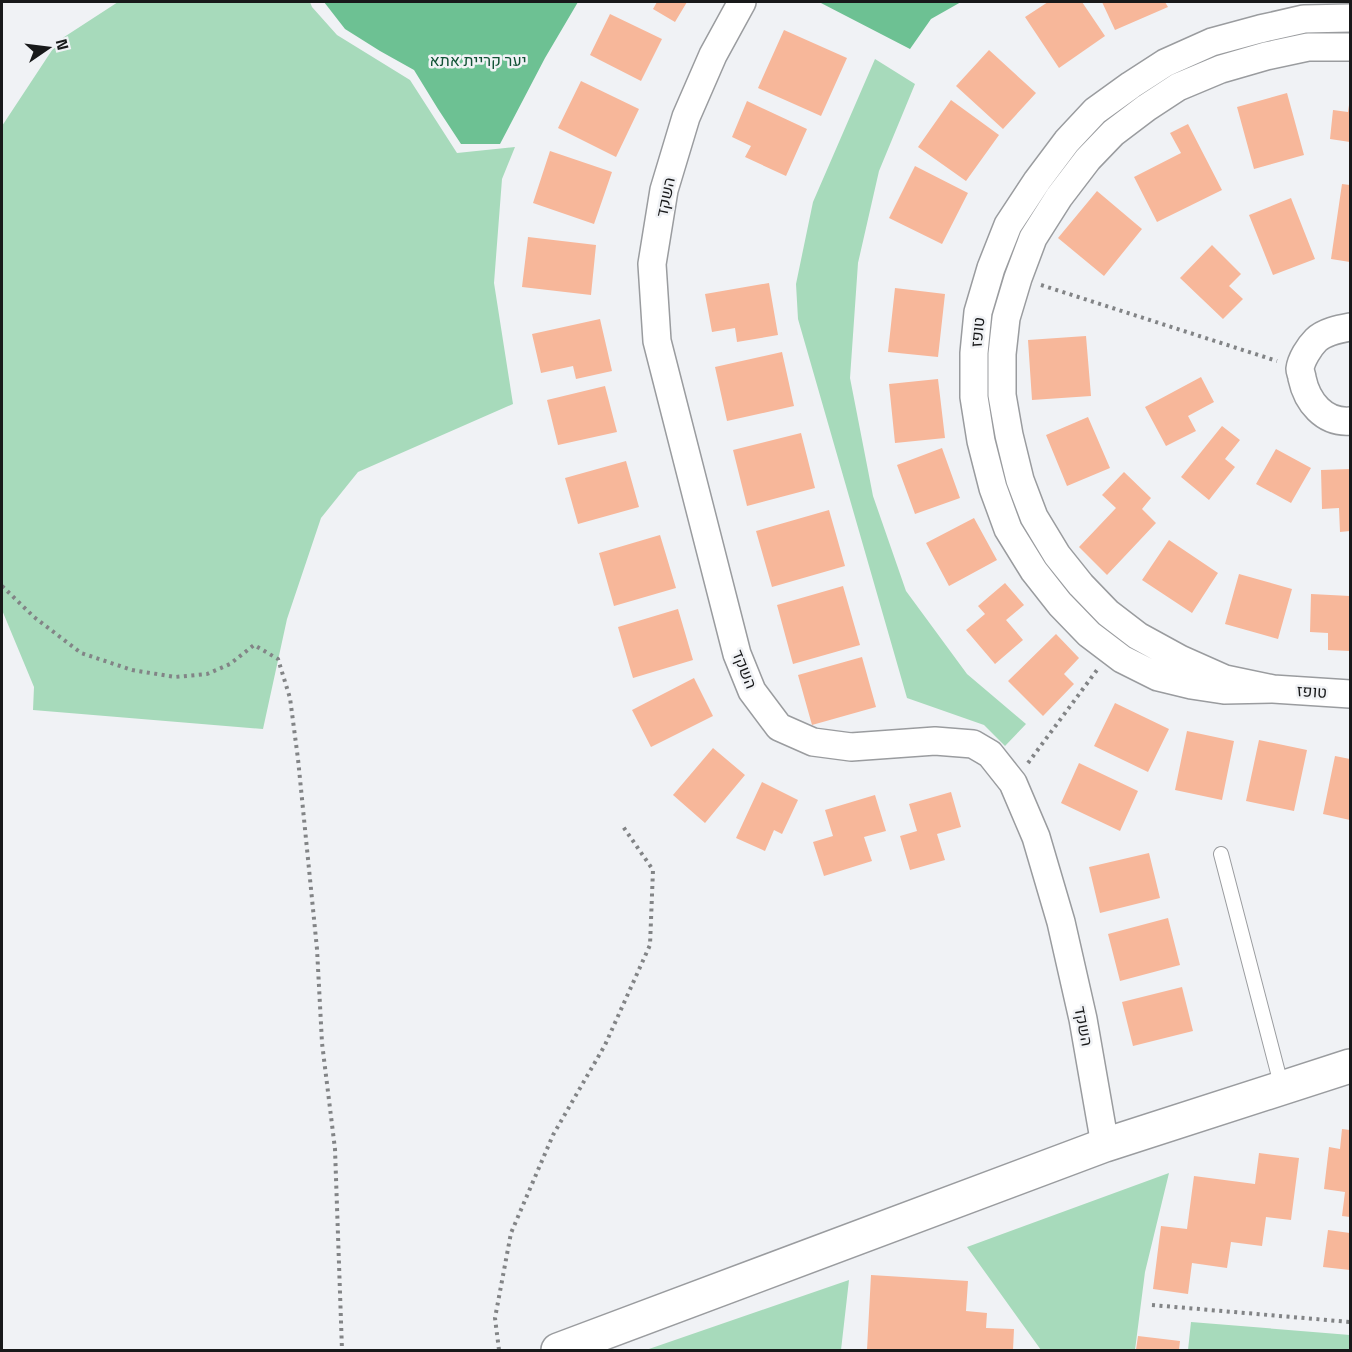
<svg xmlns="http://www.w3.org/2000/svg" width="1352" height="1352" viewBox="0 0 1352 1352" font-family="'Titillium Web',Heebo,sans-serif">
  <rect width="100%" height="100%" fill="#f0f2f5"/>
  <path fill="#a7dabb" d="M118,2H310L312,7L337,35L410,80L457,153L515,147L502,179L494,283L513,404L358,472L321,518L287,619L263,729L33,710L34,687L2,610V126L58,41Z
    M875,59L915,84L879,171L858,263L850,378L873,496L906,591L967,674L1026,724L1005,746L984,725L907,698L798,319L796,284L813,202Z
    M1169,1173L1145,1272L1135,1350H1041L967,1247Z
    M849,1280L841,1350H646Z
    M1191,1322L1350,1335V1350H1188Z"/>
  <path fill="#6dc193" d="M324,2H578L545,58L500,144H461L438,109L414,70L380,51L345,29Z
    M819,2H961L931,19L910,49Z"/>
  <path fill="#f7b79a" d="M657,2H687L675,22L653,9Z
    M1048,2H1082L1105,36L1059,68L1025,17Z
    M1102,2H1165L1168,7L1115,30Z
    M610,14L662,39L641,81L590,55Z
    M784,30L847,58L821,116L758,88Z
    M989,50L1036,93L1003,129L956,86Z
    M581,81L639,109L616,157L558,128Z
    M1287,93L1304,155L1254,169L1237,107Z
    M951,100L999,135L966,181L918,147Z
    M747,101L807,129L786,176L745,157L751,146L732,137Z
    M1349,105H1350V142L1330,139L1333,110L1348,112Z
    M1188,124L1222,190L1157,222L1134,177L1181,153L1170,133Z
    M550,151L612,172L594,224L533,203Z
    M915,166L968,193L942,244L889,218Z
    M1342,184L1350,185V262L1331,259Z
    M1097,191L1142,229L1104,276L1058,238Z
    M1291,198L1315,259L1273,275L1249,215Z
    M528,237L596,245L591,295L522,287Z
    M1212,245L1241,274L1229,286L1243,299L1223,319L1180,278Z
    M769,283L778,335L737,342L735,328L712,332L705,294Z
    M895,288L945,294L938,357L888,352Z
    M600,319L612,371L576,379L573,366L541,373L532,334Z
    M1086,336L1091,396L1032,400L1028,340Z
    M782,352L794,406L727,421L715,367Z
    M1201,377L1214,402L1188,416L1196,431L1166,446L1145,407Z
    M938,379L945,438L895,443L889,384Z
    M605,386L617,432L558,445L547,400Z
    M1088,417L1110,468L1067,486L1046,435Z
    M1222,426L1240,440L1225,459L1235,467L1209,500L1181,477Z
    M801,433L815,488L747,506L733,450Z
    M942,448L960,498L915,514L897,465Z
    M1276,449L1311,468L1291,503L1256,484Z
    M626,461L639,507L578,524L565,478Z
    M1350,469V531L1340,532L1339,508L1322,509L1321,470Z
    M1124,472L1151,498L1142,509L1156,523L1107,575L1079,547L1116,508L1102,495Z
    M829,510L845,566L772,587L756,531Z
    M974,518L997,560L949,586L926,543Z
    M660,535L676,588L614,606L599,553Z
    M1169,540L1218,573L1192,613L1142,580Z
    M1239,574L1292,589L1278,639L1225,624Z
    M1005,583L1024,605L1006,620L1023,640L995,664L966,630L985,614L978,606Z
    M843,586L860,645L793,664L777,605Z
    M1311,594L1350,596V651L1328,650V633L1310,632Z
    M678,609L693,660L633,678L618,627Z
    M1056,634L1079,658L1064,674L1074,684L1043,716L1008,681Z
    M862,657L876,707L812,725L798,675Z
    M694,678L713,716L651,747L632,710Z
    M1115,703L1169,729L1148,772L1094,746Z
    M1187,731L1234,741L1222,800L1175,790Z
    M1259,740L1307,750L1294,811L1246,801Z
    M713,748L745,775L705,823L673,795Z
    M1335,756L1350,759V820L1323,814Z
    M1079,763L1138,791L1120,831L1061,803Z
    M762,782L798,800L782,834L774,830L765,851L736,838Z
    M951,792L961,827L937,834L945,860L910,870L900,836L917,831L909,804Z
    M875,795L886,831L864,837L872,861L824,876L813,842L833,836L825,810Z
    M1149,853L1160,898L1100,913L1089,867Z
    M1168,918L1180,965L1120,981L1108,934Z
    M1182,987L1193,1031L1133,1046L1122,1002Z
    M1342,1129L1350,1130V1217L1342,1216L1345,1192L1324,1189L1329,1147L1340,1149Z
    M1259,1153L1299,1158L1291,1220L1266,1217L1262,1246L1231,1242L1227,1268L1192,1263L1188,1294L1153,1289L1161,1226L1187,1229L1194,1176L1255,1184Z
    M1328,1230L1350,1233V1270L1323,1267Z
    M871,1275L968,1281L966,1311L987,1313L986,1328L1014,1329L1013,1350H867Z
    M1138,1336L1180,1341L1179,1350H1136Z"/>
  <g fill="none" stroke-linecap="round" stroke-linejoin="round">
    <defs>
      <path id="service" d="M1221,854L1282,1088"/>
      <path id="minor" d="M742,2L713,55L686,117L664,190L652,264L657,341L737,654L752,691L779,727L813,742L851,747L935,741L973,744L990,754L1013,783L1036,837L1061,922L1083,1019L1105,1145
        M1350,47H1308L1266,56L1221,69L1178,87L1146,108L1113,133L1088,159L1059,197L1033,238L1018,278L1006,318L1002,354V395L1009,435L1020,480L1034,517L1057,555L1081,585L1108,613L1138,636L1180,659L1225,679L1273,689L1350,694
        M1350,327C1339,329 1324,332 1316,340C1309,347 1301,360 1300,369C1300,372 1302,375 1302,378C1307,402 1324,423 1350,421
        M1273,689L1224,690L1191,685L1158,677L1122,659L1089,634L1060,604L1034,571L1008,529L993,488L981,441L974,397V353L978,312L991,268L1008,225L1037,181L1067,141L1095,111L1131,85L1165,63L1212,42L1260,29L1304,19L1350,18"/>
      <path id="tertiary" d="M558,1350L1105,1145L1350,1066"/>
    </defs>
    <use href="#service" stroke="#9a9c9f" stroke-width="16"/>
    <use href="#minor" stroke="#9a9c9f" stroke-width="30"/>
    <use href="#tertiary" stroke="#9a9c9f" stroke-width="36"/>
    <path stroke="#828486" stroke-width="4" stroke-dasharray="3 4.5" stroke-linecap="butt" d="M1041,285L1277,361
      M2,586L34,617L81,653L132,670L175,677L207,674L230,664L254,645L278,659L290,698L298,759L317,949L322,1043L335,1149L342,1350
      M1028,763L1097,670
      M1152,1305L1350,1322
      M499,1350L495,1318L511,1233L553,1135L605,1045L650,945L653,870L622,825"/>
    <use href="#service" stroke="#fff" stroke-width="14"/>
    <use href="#minor" stroke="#fff" stroke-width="27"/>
    <use href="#tertiary" stroke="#fff" stroke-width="33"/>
  </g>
  <g text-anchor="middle" stroke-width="5" stroke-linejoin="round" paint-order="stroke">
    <g font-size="16" fill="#115235" stroke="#f0f2f5">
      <text x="478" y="66">יער קריית אתא</text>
    </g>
    <g font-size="16" fill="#18191a" stroke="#f0f2f5">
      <text transform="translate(665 197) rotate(-78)" y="6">השקד</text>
      <text transform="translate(977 332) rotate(-84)" y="6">טופז</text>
      <text transform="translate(745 669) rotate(68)" y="6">השקד</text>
      <text transform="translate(1312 691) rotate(4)" y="6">טופז</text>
      <text transform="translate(1084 1026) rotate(79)" y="6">השקד</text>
    </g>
  </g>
  <rect width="1352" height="1352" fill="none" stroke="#18191a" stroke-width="6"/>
  <g transform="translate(48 48) rotate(76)" stroke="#f0f2f5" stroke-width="4.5" paint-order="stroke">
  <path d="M0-4.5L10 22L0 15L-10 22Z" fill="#18191a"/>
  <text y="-9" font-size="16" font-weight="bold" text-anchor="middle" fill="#18191a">N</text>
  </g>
</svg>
